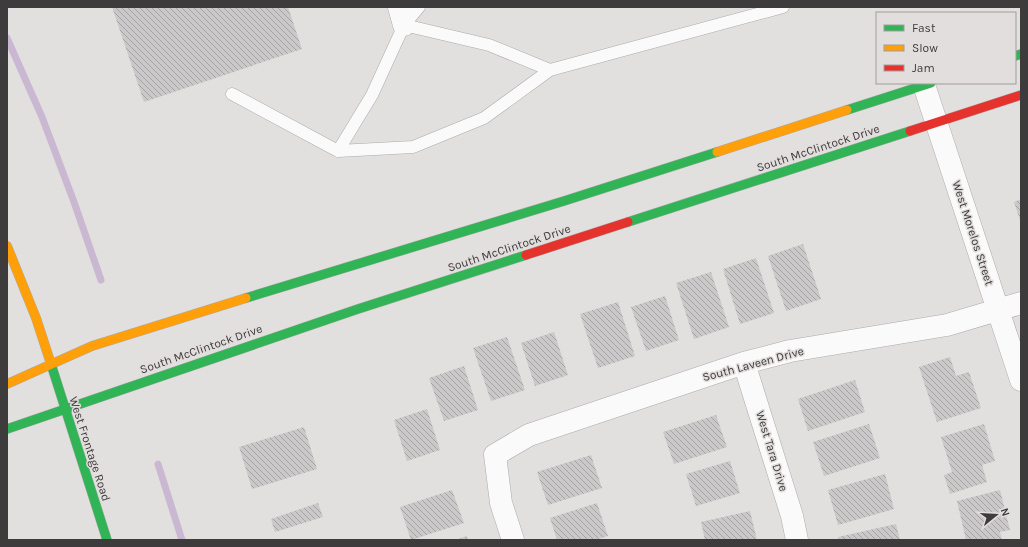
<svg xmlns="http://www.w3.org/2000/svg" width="1028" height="547" viewBox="0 0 1028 547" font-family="Karla,sans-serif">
  <defs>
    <pattern id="building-back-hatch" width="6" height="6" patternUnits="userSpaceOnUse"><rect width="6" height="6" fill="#cac8c8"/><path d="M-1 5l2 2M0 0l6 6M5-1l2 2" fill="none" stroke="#a5a4a4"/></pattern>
  </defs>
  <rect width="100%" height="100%" fill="#e2dfdf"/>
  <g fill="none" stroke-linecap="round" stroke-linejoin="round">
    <path stroke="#cab8d2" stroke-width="7" d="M7,38L42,117L74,202L101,280
      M158,464L182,540"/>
  </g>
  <path fill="url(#building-back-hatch)" d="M112,7H288L302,49L144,102Z
    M1021,199V223L1014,202Z
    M803,244L821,299L786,311L768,256Z
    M756,258L774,313L740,324L723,269Z
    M711,272L729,327L694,339L676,283Z
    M665,296L679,340L646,351L631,307Z
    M618,302L635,356L598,368L580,314Z
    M554,332L568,375L535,386L521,343Z
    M507,337L525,390L491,401L473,348Z
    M950,357L956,376L969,372L981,408L937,422L919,367Z
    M464,366L478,410L444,421L429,378Z
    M855,380L865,412L808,431L798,399Z
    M427,409L440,450L407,461L394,420Z
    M716,415L727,447L674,464L663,432Z
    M869,424L880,458L824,476L813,442Z
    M984,424L995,461L982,465L987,482L950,494L944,475L952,472L941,437Z
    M304,427L317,469L252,489L239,447Z
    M591,455L602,488L548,505L537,472Z
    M730,461L740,493L696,506L686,474Z
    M885,474L894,509L838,525L828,490Z
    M452,490L464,523L411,540L400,507Z
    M1000,490L1010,530L1000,532L1002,540H966L957,501Z
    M318,503L323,517L275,532L271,519Z
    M597,503L608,536L595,540H557L550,518Z
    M750,511L757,540H705L701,522Z
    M896,524L900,540H839L838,537Z
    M467,536L468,540H455Z"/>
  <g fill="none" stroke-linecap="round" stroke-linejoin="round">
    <defs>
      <path id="lane" d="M419,7L404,25L372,95L338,151L413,147L484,118L550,70L783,7
        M404,25L489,45L550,70
        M232,94L338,151"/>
      <path id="street" d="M399,7L404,25
        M924,85L1021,380
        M744,363L792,516L797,540
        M513,540L501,503L495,455L529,435L744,363L790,351L947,325L1021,303"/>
      <path id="fast" d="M1015,56L1021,54
        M847,110L931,83
        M628,222L910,131
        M246,298L564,201L717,152
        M51,364L107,540
        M7,429L358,309L526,255"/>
      <path id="slow" d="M717,152L847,110
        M7,246L36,318L51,364
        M7,384L92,346L246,298"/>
      <path id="jam" d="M910,131L1021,95
        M526,255L628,222"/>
    </defs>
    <use href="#lane" stroke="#acaaaa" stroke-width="13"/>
    <use href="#street" stroke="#acaaaa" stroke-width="23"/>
    <use href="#fast" stroke="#acaaaa" stroke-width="10"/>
    <use href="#slow" stroke="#acaaaa" stroke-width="10"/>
    <use href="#jam" stroke="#acaaaa" stroke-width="10"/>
    <use href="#lane" stroke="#fbfafa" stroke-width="12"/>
    <use href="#street" stroke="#fbfafa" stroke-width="22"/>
    <use href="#fast" stroke="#30b455" stroke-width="9"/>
    <use href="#slow" stroke="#ff9f0a" stroke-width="9"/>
    <use href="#jam" stroke="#e5322d" stroke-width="9"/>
  </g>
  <g text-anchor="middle" stroke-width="3" stroke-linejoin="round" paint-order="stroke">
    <g font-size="12" fill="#3d3b3c" stroke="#e3dede">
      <text transform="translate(818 148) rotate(-18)" y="4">South McClintock Drive</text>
      <text transform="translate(973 233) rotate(72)" y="4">West Morelos Street</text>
      <text transform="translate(509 248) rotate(-18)" y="4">South McClintock Drive</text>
      <text transform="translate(201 349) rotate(-19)" y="4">South McClintock Drive</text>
      <text transform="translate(753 364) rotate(-15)" y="4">South Laveen Drive</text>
      <text transform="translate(90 449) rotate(72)" y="4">West Frontage Road</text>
      <text transform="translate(772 451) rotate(73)" y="4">West Tara Drive</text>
    </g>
  </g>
  <rect width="1028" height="547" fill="none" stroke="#3d3b3c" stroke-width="16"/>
  <rect x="876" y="12" width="140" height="72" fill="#e3dede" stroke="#a19d9d"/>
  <rect x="884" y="25" width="20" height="6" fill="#30b455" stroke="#a19d9d"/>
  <text x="912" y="32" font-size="12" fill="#3d3b3c">Fast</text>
  <rect x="884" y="45" width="20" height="6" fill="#ff9f0a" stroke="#a19d9d"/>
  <text x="912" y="52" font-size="12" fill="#3d3b3c">Slow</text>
  <rect x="884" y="65" width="20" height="6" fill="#e5322d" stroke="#a19d9d"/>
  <text x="912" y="72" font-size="12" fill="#3d3b3c">Jam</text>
  <g transform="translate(996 515) rotate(72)" stroke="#e3dede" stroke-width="3" paint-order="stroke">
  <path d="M0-3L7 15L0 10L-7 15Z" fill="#3d3b3c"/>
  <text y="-6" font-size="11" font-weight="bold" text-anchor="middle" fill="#3d3b3c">N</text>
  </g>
</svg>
